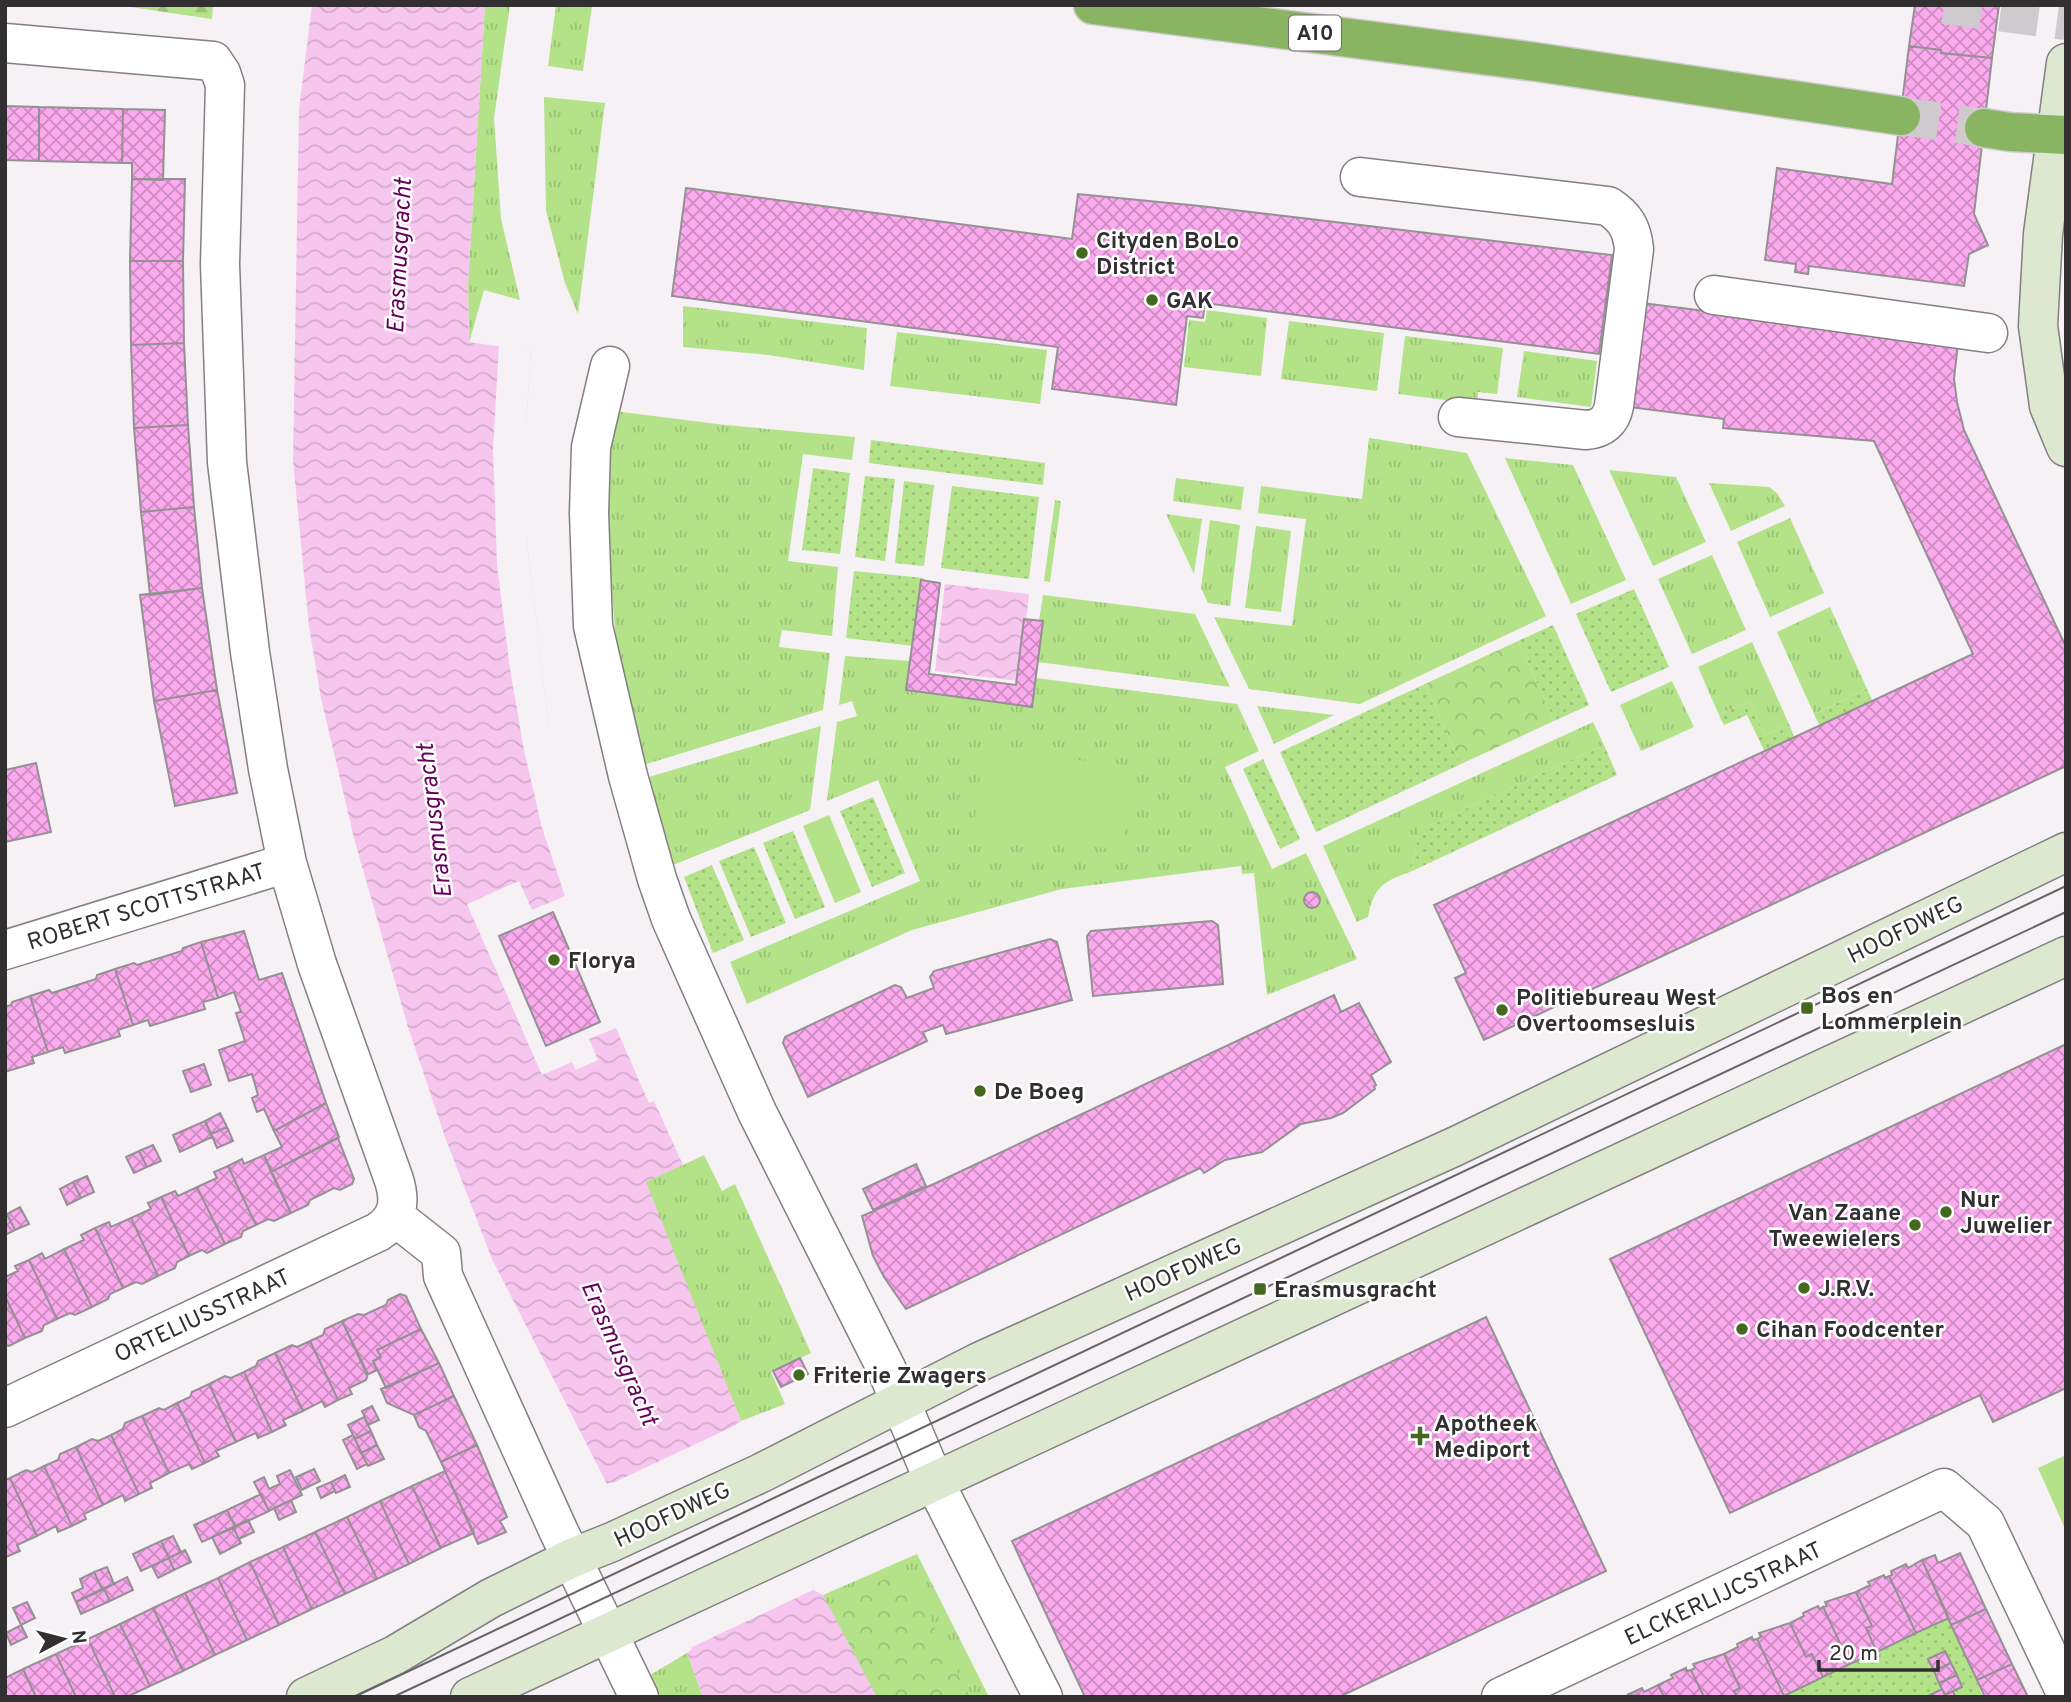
<svg xmlns="http://www.w3.org/2000/svg" width="2071" height="1702" viewBox="0 0 2071 1702" font-family="Overpass,sans-serif">
  <defs>
    <pattern id="grass-tufts" width="24" height="20" patternUnits="userSpaceOnUse" patternTransform="scale(1.75)"><rect width="24" height="20" fill="#b3e289"/><path d="M3 7l-1-3M5 7V3M7 7l1-3M15 17l-1-3M17 17v-4M19 17l1-3" fill="none" stroke="#9ac277"/></pattern>
    <pattern id="forest-firs" width="22" height="20" patternUnits="userSpaceOnUse" patternTransform="scale(1.75)"><rect width="22" height="20" fill="#b3e289"/><path d="M5 1l3.5 6h-7zM16 11l3.5 6h-7z" fill="#9ac277"/></pattern>
    <pattern id="park-crowns" width="20" height="18" patternUnits="userSpaceOnUse" patternTransform="scale(1.75)"><rect width="20" height="18" fill="#b3e289"/><path d="M2 6a3 3 0 1 1 6 0M12 15a3 3 0 1 1 6 0" fill="none" stroke="#9ac277"/></pattern>
    <pattern id="garden-dots" width="8" height="8" patternUnits="userSpaceOnUse" patternTransform="scale(1.75)"><rect width="8" height="8" fill="#b3e289"/><path d="M2 2h.1M6 6h.1" fill="none" stroke="#9ac277" stroke-width="1.8" stroke-linecap="round"/></pattern>
    <pattern id="water-waves" width="16" height="10" patternUnits="userSpaceOnUse" patternTransform="scale(1.75)"><rect width="16" height="10" fill="#f7c6ee"/><path d="M0 5q4-4 8 0t8 0" fill="none" stroke="#d4aacc"/></pattern>
    <pattern id="building-cross-hatch" width="8" height="8" patternUnits="userSpaceOnUse" patternTransform="scale(1.75)"><rect width="8" height="8" fill="#fbaaee"/><path d="M0 0l8 8M0 8l8-8" fill="none" stroke="#cc8bc1"/></pattern>
  </defs>
  <rect width="100%" height="100%" fill="#f6f1f5"/>
  <path fill="url(#grass-tufts)" d="M485,5H510L494,118L501,219L520,300L484,290L469,343L468,284Z
    M556,5H592L583,71L548,66Z
    M544,97L605,103L578,314L565,283L546,211Z
    M683,306L867,328L864,370L768,355L683,347Z
    M1207,310L1267,318L1261,376L1184,367L1189,320L1205,322Z
    M1289,321L1384,333L1377,391L1281,379Z
    M897,332L1047,350L1040,404L890,386Z
    M1405,336L1503,348L1497,394L1478,392L1477,404L1398,394Z
    M1524,351L1597,361L1591,407L1517,397Z
    M614,411L725,425L855,437L852,460L803,454L788,561L838,567L832,636L782,630L779,647L830,653L823,710L640,766L616,640L606,525Z
    M1369,438L1467,453L1546,616L1360,704L1249,689L1214,617L1292,626L1306,519L1258,513L1261,486L1362,499Z
    M1505,458L1573,465L1626,580L1571,604Z
    M1609,470L1676,477L1706,542L1653,566Z
    M1176,478L1244,487L1241,510L1173,501Z
    M1709,483L1769,487L1777,493L1785,506L1731,531Z
    M1055,500L1061,501L1050,582L1044,581Z
    M1166,514L1202,519L1194,574Z
    M1790,518L1824,593L1770,617L1737,542Z
    M1210,520L1240,525L1230,606L1208,603L1201,588Z
    M1256,526L1291,531L1281,612L1245,608Z
    M1712,555L1746,630L1692,654L1658,579Z
    M1043,595L1195,614L1230,687L1038,662L1043,622L1039,621Z
    M1830,607L1867,689L1814,714L1777,632Z
    M1752,642L1789,724L1765,735L1749,701L1719,715L1698,667Z
    M845,656L910,661L907,689L1031,707L1036,678L1237,704L1259,751L1225,767L1272,869L1306,853L1357,959L1267,995L1254,873L1242,874L1241,866L1062,889L912,930L747,1004L730,962L920,881L878,780L827,801L837,722L857,716L852,701L839,705Z
    M1672,681L1694,727L1641,751L1620,705Z
    M1257,706L1334,715L1274,744Z
    M1593,722L1604,745L1420,830L1410,872C1382,882 1374,887 1368,917L1357,922L1323,846Z
    M821,726L810,810L668,867L642,779Z
    M704,1155L722,1191L735,1184L811,1353L771,1372L785,1404L741,1421L645,1182Z
    M917,1554L989,1697H877L823,1595Z
    M687,1653L703,1697H661L650,1675Z"/>
  <path fill="url(#forest-firs)" d="M117,5H213L212,19Z"/>
  <path fill="url(#park-crowns)" d="M1518,641L1554,721L1461,764L1425,684Z
    M905,1570L970,1697H854L807,1615Z"/>
  <path fill="url(#garden-dots)" d="M871,440L1045,463L1043,485L869,463Z
    M813,468L850,473L840,554L802,550Z
    M865,476L895,479L885,561L855,557Z
    M904,481L934,485L924,566L895,563Z
    M952,486L1039,497L1029,579L941,568Z
    M854,571L924,578L913,646L846,638Z
    M1634,589L1669,667L1611,692L1576,614Z
    M1553,625L1589,705L1554,721L1518,641Z
    M1425,684L1461,764L1316,832L1280,752Z
    M1867,689L1873,702L1820,726L1814,714Z
    M1749,701L1765,735L1789,724L1795,738L1765,752L1747,715L1724,725L1719,715Z
    M1604,745L1617,775L1410,872L1420,830Z
    M1263,759L1300,839L1280,849L1243,769Z
    M873,797L905,873L872,887L840,811Z
    M793,831L825,907L795,919L763,843Z
    M754,847L786,923L751,937L719,861Z
    M712,865L744,940L713,953L684,877Z
    M1950,1616L1983,1697H1779Z"/>
  <path fill="#b3e289" d="M983,749L1132,766L1123,850L973,833Z
    M829,815L861,892L835,903L803,826Z
    M2066,1455V1531L2038,1468Z"/>
  <path fill="url(#water-waves)" d="M312,5H485L468,284L469,342L531,351L526,427V534L549,729L582,859L609,942L704,1155L646,1182L741,1421L736,1424L815,1591L823,1595L877,1697H703L687,1653L692,1649L613,1482L607,1484L492,1259L445,1137L408,1027L355,842L321,698L309,627L293,460L299,109Z
    M945,584L1029,594L1019,681L935,671Z"/>
  <path fill="#f6f1f5" d="M499,345L531,351L526,427V534L549,728H552L585,858L612,941L708,1154L706,1158L704,1155L683,1165L654,1101L649,1103L616,1028L589,1039L598,1060L576,1070L572,1062L542,1075L467,904L519,881L532,910L565,896L542,828L524,750L510,669L497,565L493,449Z
    M738,1424L815,1589L690,1648L613,1483Z"/>
  <path fill="url(#building-cross-hatch)" stroke="#959094" stroke-width="2" d="M1915,5H1999L1992,58L1941,53V50L1909,46Z
    M1909,46L1941,50V53L1992,58L1974,214L1988,245L1969,254L1964,286L1809,266L1808,274L1795,272L1796,264L1765,260L1777,168L1892,184Z
    M5,106L39,107V161L5,160Z
    M39,107L123,109L122,163L39,161Z
    M123,109L165,110L163,180L132,179V163H122Z
    M132,179H185L183,261H130Z
    M686,188L1072,239L1078,194L1200,206L1612,255L1599,354L1205,303L1203,318L1187,316L1176,405L1052,389L1058,347L672,296Z
    M130,261H183L184,343L131,345Z
    M1642,303L1958,343L1954,379L1957,402L1964,430L2066,647V766L1484,1040L1455,978L1466,973L1434,905L1973,654L1874,441L1723,428L1724,419L1629,407Z
    M184,343L188,425L134,428L131,345Z
    M188,425L194,507L141,512L134,428Z
    M194,507L202,588L150,595L141,512Z
    M921,580L940,583L929,674L1016,685L1024,619L1043,621L1032,707L906,690Z
    M202,588L217,690L154,701L140,595Z
    M217,690L237,793L175,806L154,701Z
    M36,763L51,832L5,842V770Z
    M1304 900a8 8 0 1 1 16 0a8 8 0 1 1-16 0Z
    M553,912L600,1022L546,1046L499,936Z
    M1212,921L1218,925L1223,984L1093,996L1087,936L1091,931Z
    M244,931L259,980L282,973L326,1103L274,1131L264,1109L257,1112L252,1098L258,1095L252,1074L229,1081L219,1050L245,1041L236,1013L241,1012L234,992L218,998L201,942Z
    M1050,939L1057,942L1072,1000L946,1034L943,1025L923,1032L927,1041L808,1097L783,1043L785,1037L895,985L901,987L907,998L934,988L930,977L934,971Z
    M201,942L218,998L203,1002L205,1009L150,1026L148,1020L133,1025L115,969L134,963L137,965L182,951L183,948Z
    M115,969L133,1025L118,1030L120,1036L65,1053L63,1047L48,1052L30,996L49,990L52,993L96,979L97,975Z
    M1334,995L1341,1012L1359,1003L1391,1062L1371,1075L1376,1085L1374,1086L1375,1089L1343,1113L1331,1118L1301,1124L1262,1152L1225,1160L1204,1173L1200,1168L906,1309L884,1277L873,1256L862,1216L936,1183Z
    M30,996L48,1052L32,1057L34,1063L5,1072V1007L11,1005L12,1002Z
    M2066,1044V1388L1993,1422L1980,1395L1730,1513L1610,1259Z
    M204,1064L211,1085L191,1092L183,1071Z
    M326,1103L339,1137L271,1172L264,1155L282,1147L274,1131Z
    M220,1113L227,1127L211,1134L205,1121Z
    M205,1121L212,1137L180,1152L173,1135Z
    M227,1127L233,1141L217,1148L211,1134Z
    M338,1138L354,1179L352,1184L340,1190L334,1188L310,1200L308,1205L291,1213L271,1172Z
    M153,1145L161,1161L147,1167L139,1151Z
    M139,1151L147,1167L134,1173L126,1157Z
    M264,1155L291,1213L274,1221L268,1219L256,1225L228,1166L242,1159L244,1164Z
    M916,1164L926,1186L873,1210L863,1189Z
    M228,1166L256,1225L243,1231L241,1237L225,1244L197,1187L217,1178L214,1172Z
    M87,1176L94,1192L81,1198L73,1182Z
    M73,1182L81,1198L67,1205L60,1189Z
    M197,1187L225,1244L207,1253L202,1250L189,1256L161,1197L175,1191L178,1196Z
    M161,1197L189,1256L177,1262L175,1268L158,1276L131,1218L151,1209L148,1203Z
    M20,1207L29,1224L15,1230L7,1214Z
    M5,1214H7L15,1230L5,1235Z
    M131,1218L158,1276L142,1284L136,1282L123,1288L95,1228L109,1222L111,1227Z
    M95,1228L123,1288L110,1294L108,1299L92,1307L64,1249L84,1240L81,1235Z
    M64,1249L92,1307L75,1315L70,1313L57,1319L29,1260L42,1253L45,1259Z
    M29,1260L57,1319L44,1325L42,1331L25,1338L5,1296V1277L18,1271L15,1266Z
    M400,1294L406,1296L421,1329L377,1350L381,1357L373,1361L377,1370L367,1375L342,1321L358,1314L364,1315L386,1305L388,1300Z
    M5,1296L25,1338L9,1346L5,1345Z
    M1486,1317L1606,1571L1339,1697H1085L1012,1541Z
    M342,1321L368,1374L366,1380L349,1388L352,1394L338,1400L310,1341L323,1335L325,1329Z
    M421,1329L439,1363L386,1388L373,1361L381,1357L377,1350Z
    M310,1341L338,1400L325,1407L322,1401L303,1411L275,1353L292,1345L297,1347Z
    M275,1353L303,1411L283,1420L286,1425L272,1432L244,1372L256,1366L258,1361Z
    M800,1358L808,1374L781,1387L773,1371Z
    M439,1363L454,1396L414,1415L387,1403L381,1389Z
    M244,1372L272,1432L258,1438L256,1433L236,1442L209,1384L225,1376L231,1378Z
    M209,1384L236,1442L216,1451L219,1456L205,1463L177,1403L190,1397L192,1392Z
    M454,1396L477,1445L441,1462L426,1431L419,1427L414,1415Z
    M177,1403L205,1463L192,1469L189,1464L169,1473L142,1416L159,1408L164,1410Z
    M372,1406L379,1420L368,1425L362,1411Z
    M142,1416L169,1473L150,1483L152,1488L139,1494L111,1435L123,1429L125,1423Z
    M364,1417L371,1431L355,1439L348,1425Z
    M371,1431L377,1445L361,1453L355,1439Z
    M111,1435L139,1494L125,1501L123,1495L103,1505L76,1447L92,1439L98,1441Z
    M353,1435L367,1464L357,1469L343,1440Z
    M377,1445L384,1459L368,1466L361,1453Z
    M477,1445L507,1517L500,1521L506,1532L478,1544L441,1462Z
    M76,1447L103,1505L84,1514L86,1519L72,1526L44,1466L58,1460L60,1454Z
    M44,1466L72,1526L58,1532L56,1526L37,1536L10,1478L26,1470L32,1472Z
    M314,1469L320,1481L302,1490L296,1477Z
    M290,1470L302,1495L269,1511L254,1482L264,1477L269,1489L280,1484L277,1476Z
    M445,1471L474,1533L441,1548L412,1486Z
    M345,1475L350,1487L336,1493L331,1482Z
    M10,1478L37,1536L17,1545L20,1551L6,1557L5,1480Z
    M331,1482L335,1491L321,1498L317,1488Z
    M412,1486L441,1548L409,1564L380,1501Z
    M261,1494L269,1511L235,1527L227,1510Z
    M291,1500L296,1512L279,1520L274,1508Z
    M380,1501L409,1564L377,1579L347,1517Z
    M227,1510L235,1527L202,1542L194,1525Z
    M347,1517L377,1579L345,1594L315,1532Z
    M248,1520L254,1532L239,1539L233,1527Z
    M233,1527L241,1543L220,1554L212,1537Z
    M315,1532L345,1594L312,1609L283,1547Z
    M173,1536L181,1552L169,1558L161,1541Z
    M161,1541L169,1558L141,1571L133,1554Z
    M283,1547L312,1609L279,1625L250,1562Z
    M185,1550L191,1562L174,1570L169,1558Z
    M1960,1553L1986,1609L1951,1625L1922,1560L1935,1555L1938,1563Z
    M169,1558L174,1570L158,1578L152,1566Z
    M1922,1560L1949,1618L1916,1633L1889,1576L1892,1575L1891,1571L1906,1564L1908,1568Z
    M250,1562L279,1625L247,1640L218,1578Z
    M107,1567L114,1584L102,1589L94,1572Z
    M94,1572L102,1589L76,1602L72,1593L83,1588L80,1579Z
    M1884,1575L1885,1578L1889,1576L1916,1633L1877,1652L1866,1628L1872,1626L1856,1592L1870,1585L1868,1582Z
    M127,1577L133,1590L110,1601L104,1589Z
    M218,1578L247,1640L215,1655L185,1593Z
    M104,1589L110,1601L81,1614L76,1602Z
    M1856,1592L1872,1626L1866,1628L1877,1652L1850,1664L1823,1607L1827,1606L1825,1602Z
    M185,1593L215,1655L183,1671L153,1608Z
    M27,1602L35,1618L21,1625L13,1608Z
    M1818,1606L1820,1609L1823,1607L1850,1664L1823,1677L1812,1654L1806,1657L1790,1623L1804,1616L1803,1613Z
    M153,1608L183,1671L150,1686L120,1624Z
    M1986,1609L2012,1664L1977,1680L1951,1625Z
    M1790,1623L1806,1657L1812,1654L1823,1677L1784,1696L1757,1639L1761,1637L1759,1633Z
    M120,1624L150,1686L127,1697H115L88,1639Z
    M21,1625L27,1637L11,1645L6,1633Z
    M1752,1637L1753,1640L1757,1639L1784,1696L1737,1697L1734,1691L1740,1688L1724,1654L1738,1647L1737,1644Z
    M88,1639L115,1697H76L56,1654Z
    M1945,1651L1951,1663L1934,1671L1928,1659Z
    M56,1654L76,1697H36L23,1669Z
    M1724,1654L1740,1688L1734,1691L1737,1697H1704L1691,1670L1695,1668L1693,1664Z
    M1951,1663L1957,1675L1939,1683L1934,1671Z
    M2012,1664L2028,1697H1985L1977,1680Z
    M1686,1668L1687,1671L1691,1670L1704,1697H1664L1658,1685L1673,1678L1671,1675Z
    M23,1669L36,1697H5V1678Z
    M1957,1675L1962,1687L1945,1695L1939,1683Z
    M1658,1685L1664,1697L1627,1695L1642,1688L1644,1692Z
    M1942,1689L1945,1695L1953,1691L1955,1697H1926Z"/>
  <g fill="none" stroke-linecap="round" stroke-linejoin="round">
    <path stroke="#cfcace" stroke-width="38" stroke-dasharray="38 19" stroke-linecap="butt" d="M1944,5L2066,21
      M1901,116L1984,128"/>
    <defs>
      <path id="street" d="M5,43L213,61L221,73L225,85L220,264L227,462L250,652L268,769L287,863L317,964L394,1180C401,1202 398,1219 378,1232L5,1408
        M1360,177L1608,206C1625,217 1632,228 1634,249L1614,406C1611,421 1602,429 1586,430L1458,417
        M1714,295L1988,333
        M610,366L591,447L589,513L593,626L628,776L657,879L671,919L757,1112L886,1368L934,1481L1043,1697
        M5,950L287,863
        M394,1216L441,1253L443,1276L559,1532L639,1697
        M1501,1697L1944,1488L1985,1523L2066,1693"/>
      <path id="secondary" d="M2066,63L2043,234L2038,326L2049,406L2066,447
        M306,1697L395,1655L491,1598L572,1558L612,1542L761,1473L979,1362L1456,1146L2066,852
        M470,1697L2066,956"/>
      <path id="highway" d="M1093,5L1536,62L1901,116
        M1984,128L2010,132L2066,135"/>
    </defs>
    <use href="#street" stroke="#837f82" stroke-width="41"/>
    <use href="#secondary" stroke="#837f82" stroke-width="41"/>
    <use href="#highway" stroke="#cecdcd" stroke-width="41"/>
    <use href="#street" stroke="#fff" stroke-width="38"/>
    <use href="#secondary" stroke="#dce8d0" stroke-width="38"/>
    <use href="#highway" stroke="#89b461" stroke-width="38"/>
    <path stroke="#676466" stroke-width="2" d="M354,1697L2066,886
      M393,1697L2066,912"/>
  </g>
  <g fill="#456820" stroke="#fff" stroke-width="2.5">
    <circle cx="1082" cy="253" r="7"/>
    <circle cx="1152" cy="300" r="7"/>
    <circle cx="554" cy="960" r="7"/>
    <rect x="1800" y="1001" width="14" height="14" rx="3.5"/>
    <circle cx="1502" cy="1010" r="7"/>
    <circle cx="980" cy="1091" r="7"/>
    <circle cx="1946" cy="1212" r="7"/>
    <circle cx="1915" cy="1225" r="7"/>
    <circle cx="1804" cy="1288" r="7"/>
    <rect x="1253" y="1282" width="14" height="14" rx="3.5"/>
    <circle cx="1742" cy="1329" r="7"/>
    <circle cx="799" cy="1375" r="7"/>
    <path d="M1416.5 1425.5h7v7h7v7h-7v7h-7v-7h-7v-7h7z"/>
  </g>
  <g text-anchor="middle" stroke-width="5" stroke-linejoin="round" paint-order="stroke">
    <rect fill="#fff" stroke="#6f6d6e" stroke-width="2" x="1289" y="15.5" width="52" height="35" rx="5"/>
    <g font-size="21" font-weight="bold" fill="#312f30">
      <text x="1315" y="40">A10</text>
    </g>
    <g font-size="23" font-weight="bold" fill="#312f30" stroke="#fff" text-anchor="start">
      <text x="1096" y="248">Cityden BoLo<tspan x="1096" dy="26">District</tspan></text>
      <text x="1166" y="308">GAK</text>
      <text x="568" y="968">Florya</text>
      <text x="1821" y="1003">Bos en<tspan x="1821" dy="26">Lommerplein</tspan></text>
      <text x="1516" y="1005">Politiebureau West<tspan x="1516" dy="26">Overtoomsesluis</tspan></text>
      <text x="994" y="1099">De Boeg</text>
      <text x="1960" y="1207">Nur<tspan x="1960" dy="26">Juwelier</tspan></text>
      <text x="1901" y="1220" text-anchor="end">Van Zaane<tspan x="1901" dy="26">Tweewielers</tspan></text>
      <text x="1818" y="1296">J.R.V.</text>
      <text x="1274" y="1297">Erasmusgracht</text>
      <text x="1756" y="1337">Cihan Foodcenter</text>
      <text x="813" y="1383">Friterie Zwagers</text>
      <text x="1434" y="1431">Apotheek<tspan x="1434" dy="26">Mediport</tspan></text>
    </g>
    <g font-size="23" fill="#312f30" stroke="#fff">
      <text transform="translate(146 906) rotate(-17)" y="8">ROBERT SCOTTSTRAAT</text>
      <text transform="translate(1905 929) rotate(-26)" y="8">HOOFDWEG</text>
      <text transform="translate(1183 1269) rotate(-24)" y="8">HOOFDWEG</text>
      <text transform="translate(202 1315) rotate(-25)" y="8">ORTELIUSSTRAAT</text>
      <text transform="translate(672 1514) rotate(-25)" y="8">HOOFDWEG</text>
      <text transform="translate(1723 1593) rotate(-25)" y="8">ELCKERLIJCSTRAAT</text>
    </g>
    <g font-size="24" font-style="italic" fill="#66005e" stroke="#fff">
      <text transform="translate(399 256) rotate(-87)" y="8">Erasmusgracht</text>
      <text transform="translate(434 821) rotate(-97)" y="8">Erasmusgracht</text>
      <text transform="translate(620 1353) rotate(66)" y="8">Erasmusgracht</text>
    </g>
  </g>
  <rect width="2071" height="1702" fill="none" stroke="#312f30" stroke-width="14"/>
  <g transform="translate(63 1639) rotate(83)" stroke="#ffffff" stroke-width="5" paint-order="stroke">
  <path d="M0-5L12 26L0 18L-12 26Z" fill="#312f30"/>
  <text y="-10" font-size="19" font-weight="bold" text-anchor="middle" fill="#312f30">N</text>
  </g>
  <path d="M1819 1660v10h119v-10" fill="none" stroke="#312f30" stroke-width="3.5"/>
  <text x="1829" y="1660" font-size="21" fill="#312f30" stroke="#ffffff" stroke-width="5" paint-order="stroke">20 m</text>
</svg>
